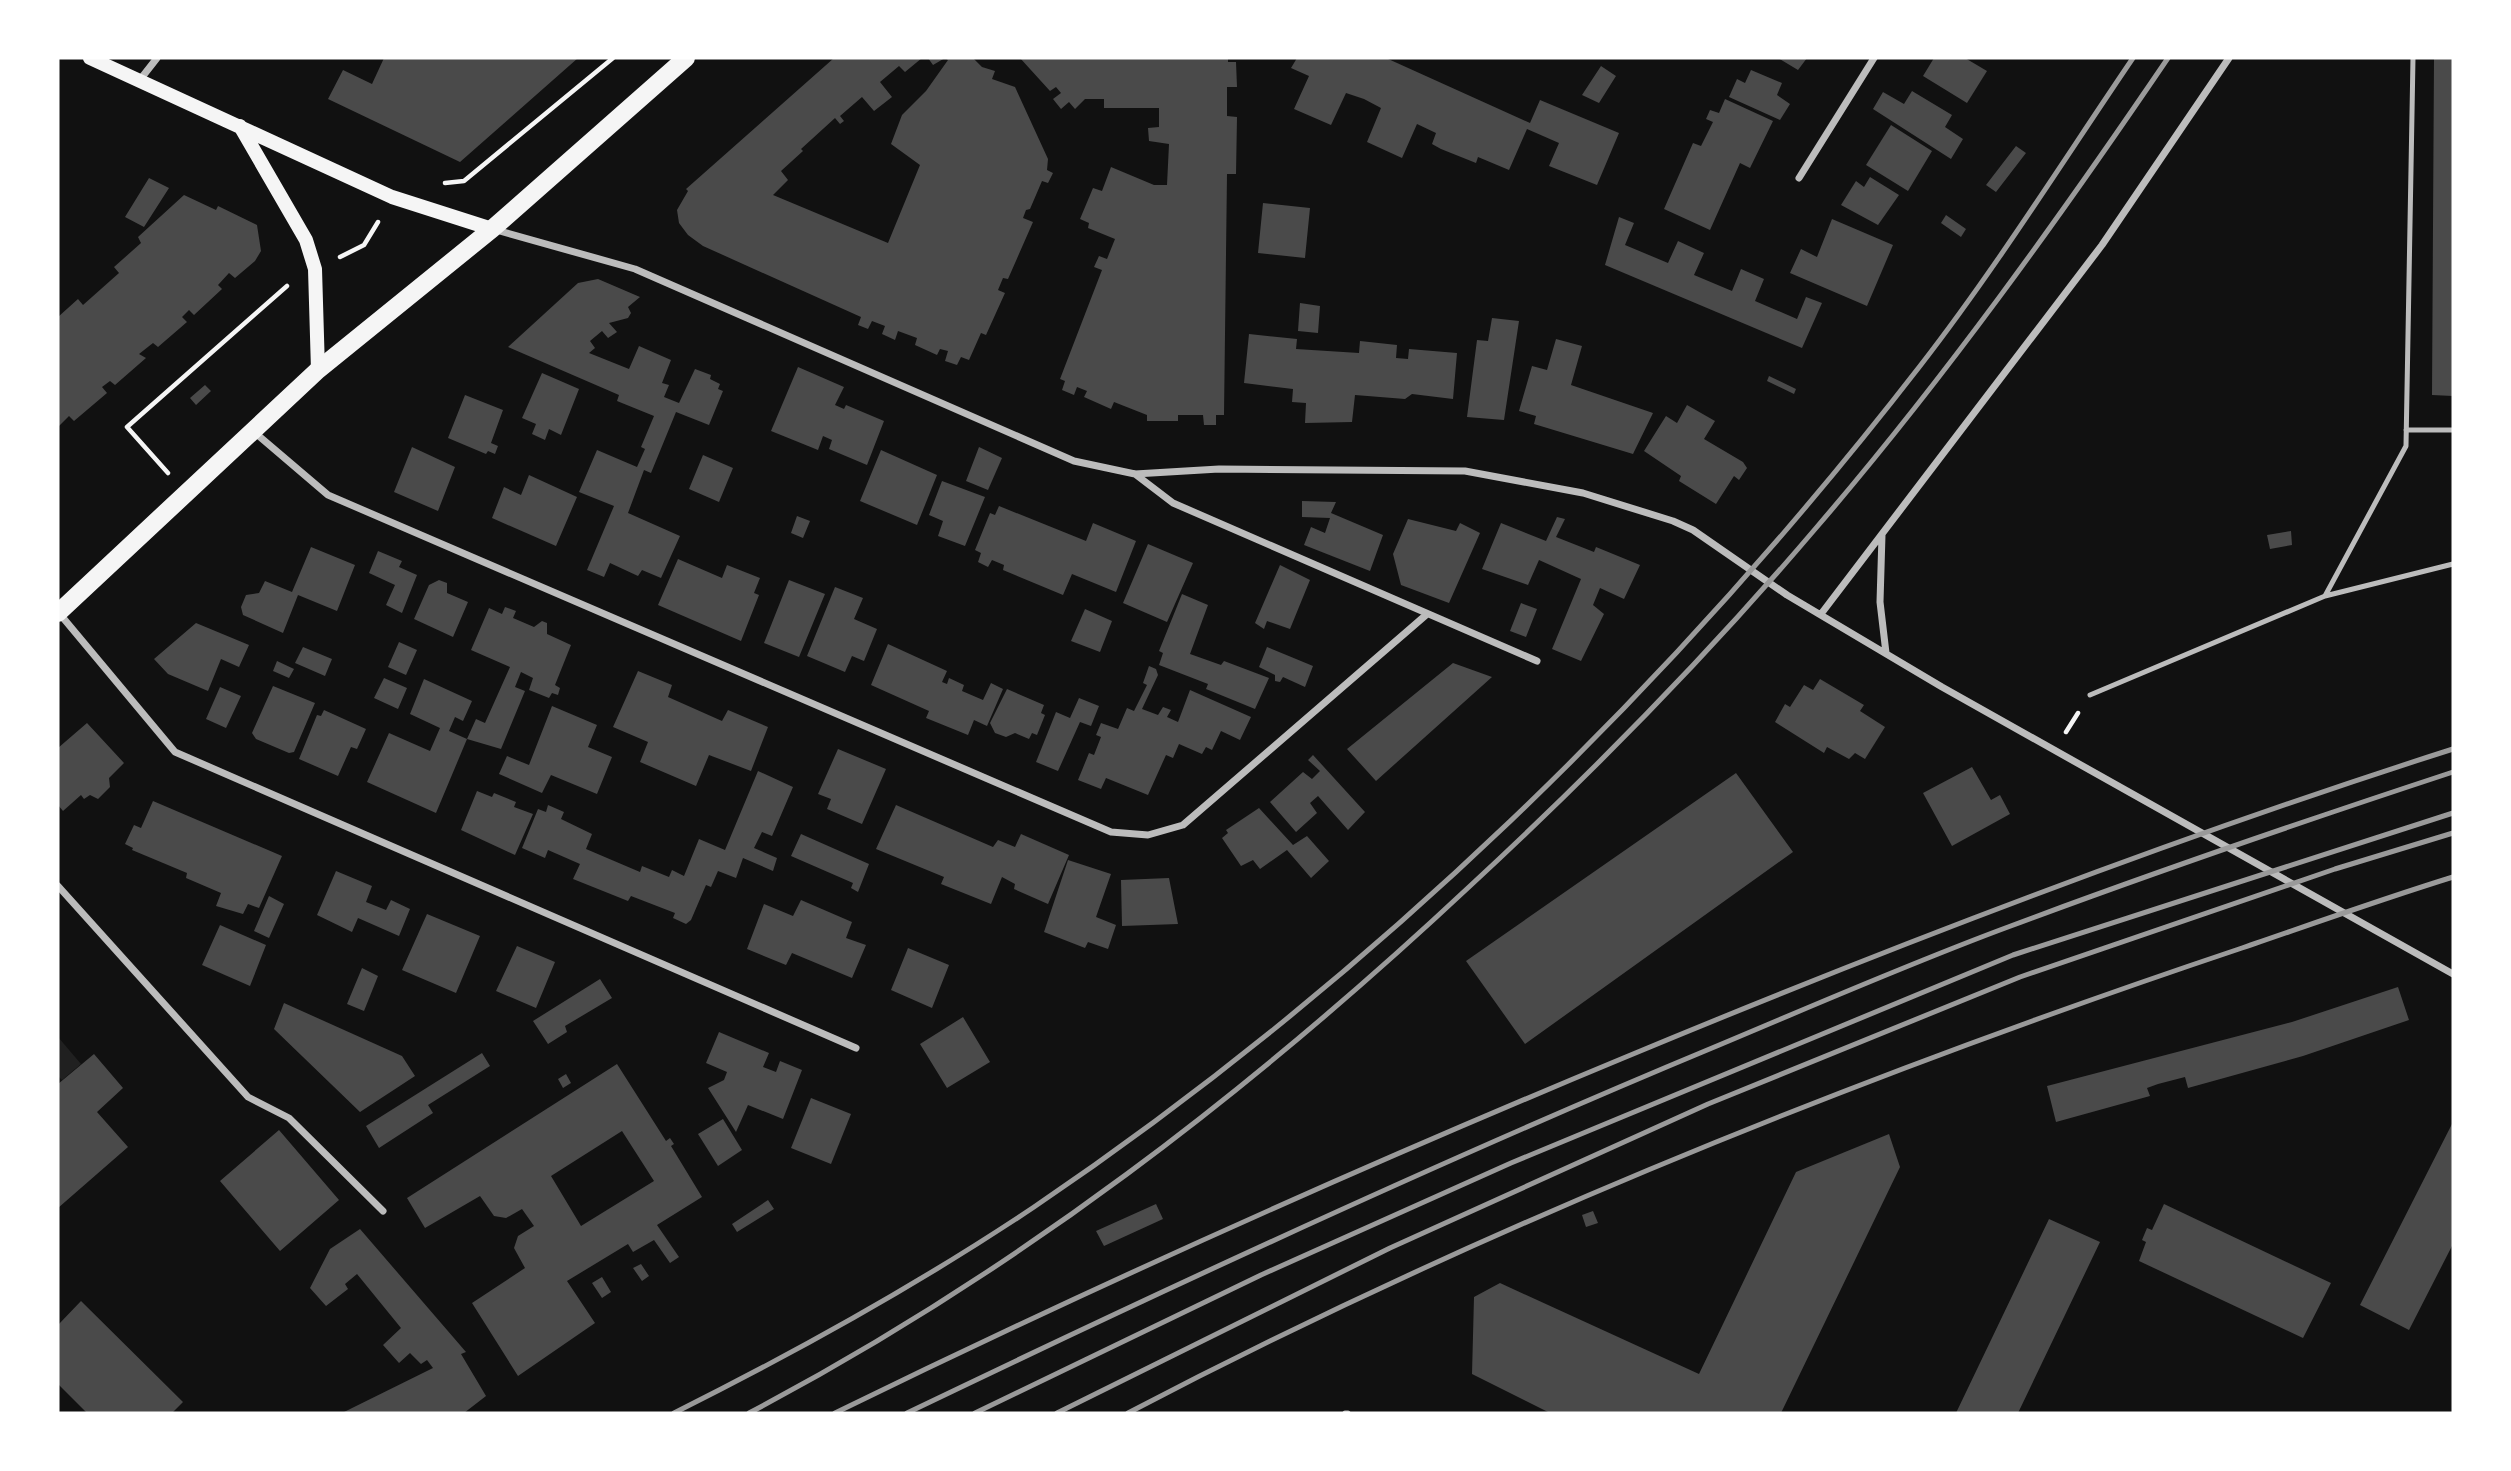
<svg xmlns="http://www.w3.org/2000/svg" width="2511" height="1471" viewBox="0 0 2511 1471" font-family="'Noto Serif',serif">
  <rect width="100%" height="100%" fill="#111"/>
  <path fill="#202020" d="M58,1037L81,1064L62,1080L58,1076Z"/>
  <path fill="#4a4a4a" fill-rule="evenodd" d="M384,58H578L460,162L328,99L343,70L372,84Z
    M834,58H922L905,72L899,66L880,82L892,97L874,111L862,97L840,116L844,121L840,124L835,118L801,149L803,151L781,171L788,180L773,195L888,243L920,165L891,144L902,115L926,91L948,60L945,58L933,65L928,58H973L982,67L995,71L992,79L1015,87L1048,159L1047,170L1053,173L1048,183L1042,181L1030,209L1026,210L1023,218L1033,222L1008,279L1003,278L998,290L1005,293L986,335L981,333L969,360L961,357L957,365L945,361L948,351L940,349L937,355L915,345L917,338L898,331L895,340L882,334L885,326L872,321L868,329L858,325L861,317L703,246L688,235L679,223L677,210L688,191L686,189Z
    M1020,58H1228V62H1236L1237,87H1227V116L1237,117L1236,174H1227L1224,415H1216V425H1204L1203,415H1178V421H1147V415L1114,402L1111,409L1084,397L1087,391L1077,387L1074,395L1062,390L1065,381L1060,379L1102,270L1094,267L1099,256L1107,259L1115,239L1088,228L1089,223L1080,219L1093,188L1102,191L1111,167L1154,185H1167L1169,144L1149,141L1148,128L1159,127V108H1104V99H1085L1075,109L1069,102L1061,109L1053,99L1061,93L1056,87L1050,91Z
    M1297,58H1386L1530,123L1540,100L1619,133L1597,185L1549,166L1559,143L1527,129L1509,170L1478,157L1476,163L1441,149L1432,144L1436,133L1417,124L1402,158L1367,142L1381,108L1364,99L1346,93L1331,125L1294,109L1309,76L1291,68Z
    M1778,58H1807L1798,70Z
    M1934,58H1965L1987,71L1967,103L1923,76Z
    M2434,58H2453V396L2432,395Z
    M1601,66L1616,76L1599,103L1582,95Z
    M1751,70L1782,83L1777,95L1790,104L1780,120L1729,97L1737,79L1745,83Z
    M1912,91L1952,115L1945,127L1963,139L1951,159L1873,109L1883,92L1904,104Z
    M1725,99L1773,121L1750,168L1740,163L1710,230L1664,209L1693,143L1701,146L1713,122L1706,119L1710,110L1719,113Z
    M1891,125L1932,151L1908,191L1866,165Z
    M2016,146L2026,153L1996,192L1986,185Z
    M1870,177L1899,195L1878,225L1841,205L1856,181L1864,187Z
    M149,178L169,188L144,227L125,217Z
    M184,195L216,210L218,206L257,225L261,251L255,261L235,278L229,273L218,285L222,289L194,315L189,310L182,317L187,322L158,347L153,343L139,354L146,358L115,385L110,381L102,387L107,393L74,421L69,416L58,427V317L78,299L83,305L119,273L114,267L141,243L138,237Z
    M1263,203L1310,208L1305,258L1258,253Z
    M1946,215L1966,229L1961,237L1941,223Z
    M1619,217L1634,223L1625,245L1668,263L1678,241L1704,253L1694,275L1732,291L1741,269L1764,279L1755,301L1797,319L1806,297L1822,303L1802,348L1605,265Z
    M1832,219L1893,245L1867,306L1790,273L1801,249L1817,257Z
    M598,279L640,297L628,307L631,313L628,318L609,323L617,332L608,338L602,331L590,341L595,348L589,353L629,369L639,346L671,360L662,383L669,385L664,397L679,403L695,369L711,375L710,379L720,384L718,389L723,391L709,425L676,412L651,473L644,470L628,513L680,536L661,578L642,570L638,576L610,563L604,577L587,570L614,506L579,492L597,450L637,467L645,449L641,447L654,416L617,401L619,395L508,347L578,283Z
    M1300,303L1320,306L1318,333L1298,331Z
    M1492,318L1519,321L1504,420L1467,417L1477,340L1488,341Z
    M1249,334L1297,339L1296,349L1359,353L1360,341L1397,345L1396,358L1408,359L1409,349L1457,353L1453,399L1412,394L1405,399L1355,395L1352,422L1305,423L1306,403L1292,402L1293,389L1244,383Z
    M1556,339L1582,346L1571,385L1653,413L1633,454L1534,424L1536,416L1519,411L1532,366L1547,370Z
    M798,367L844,387L835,405L844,409L846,405L884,421L867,465L829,449L832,440L823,436L818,450L771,431Z
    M542,373L579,389L561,435L549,429L545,440L532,434L536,424L522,418Z
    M1769,376L1796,389L1794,394L1767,381Z
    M205,385L211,391L196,405L190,398Z
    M465,395L503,410L491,443L498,446L495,454L488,451L486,454L448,438Z
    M1687,405L1715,421L1704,439L1743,462L1747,468L1739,480L1734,476L1716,504L1679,481L1681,476L1644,451L1666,416L1677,423Z
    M412,447L455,467L438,511L394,492Z
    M979,447L1002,458L988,490L966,481Z
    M881,450L937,475L917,525L860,501Z
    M703,455L733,468L719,502L689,489Z
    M529,475L577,497L556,546L492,518L504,487L521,495Z
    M942,481L985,497L965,546L938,536L943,521L929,515Z
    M1302,501L1336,502L1331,513L1383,535L1370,571L1304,545L1311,527L1325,533L1330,518L1302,517Z
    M999,506L1086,541L1093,523L1136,541L1116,592L1072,574L1063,595L1003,570L1004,565L992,560L988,567L978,562L981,553L975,550L990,513L995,515Z
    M797,516L810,521L803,538L791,533Z
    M1557,517L1565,519L1556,537L1594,552L1596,547L1640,565L1624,599L1600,588L1593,605L1604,614L1581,661L1552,649L1581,579L1539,560L1528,585L1482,569L1501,523L1546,541Z
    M1408,519L1456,531L1460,523L1480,533L1449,603L1401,585L1393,554Z
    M2291,531L2292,545L2270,549L2267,535Z
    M1148,544L1193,563L1167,622L1123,603Z
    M311,547L355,565L337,611L298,595L283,633L243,615L241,607L246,595L259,593L265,581L292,592Z
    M378,551L402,561L399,567L417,575L402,613L386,605L395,585L369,573Z
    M678,559L722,578L727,565L760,578L754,593L759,595L741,641L658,605Z
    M1280,565L1310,580L1290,629L1267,621L1264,629L1255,623Z
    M439,580L447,583V593L468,602L453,637L414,619L429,585Z
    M789,580L825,594L799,657L764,643Z
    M835,587L863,598L854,619L877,629L864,661L852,656L845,672L807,656Z
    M1182,594L1208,605L1190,654L1221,665L1224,661L1269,678L1255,709L1206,689L1208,684L1159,665L1163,653L1159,651Z
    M1521,603L1537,609L1526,637L1510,631Z
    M505,607L516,611L513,618L534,627L542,621L547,623V634L571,645L555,685L560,688L558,695L552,693L549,698L529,690L533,678L521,672L515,687L525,691L501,749L467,739L476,719L485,723L510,667L471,650L489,608L502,614Z
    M1085,609L1112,621L1100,652L1071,641Z
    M196,623L249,645L239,667L221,659L208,691L168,674L154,659Z
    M399,642L417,650L406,675L388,667Z
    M888,644L947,671L942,682L947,684L949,678L964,685L962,691L983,700L991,683L1003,689L987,726L974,720L968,735L926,718L929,711L871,685Z
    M303,647L332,659L325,676L295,663Z
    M1267,647L1313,666L1305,687L1283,677L1280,682L1275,681V675L1259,667Z
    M277,661L294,669L289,678L273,671Z
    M1453,663L1492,677L1376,781L1347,749Z
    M1149,666L1156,669L1158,675L1142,709L1158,715L1163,707L1171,710L1167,717L1178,722L1190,690L1251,717L1240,740L1221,731L1212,750L1206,747L1202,754L1179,744L1173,758L1166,755L1148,795L1106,778L1101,789L1078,780L1089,753L1094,755L1101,737L1096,735L1101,723L1118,729L1127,708L1134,711L1147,685L1143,683Z
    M638,671L672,685L668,697L722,721L728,710L768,727L751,771L709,755L696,786L640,762L648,742L613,727Z
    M384,678L407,688L398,709L374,698Z
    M424,679L472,701L463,721L455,717L449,731L467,739L436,813L367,782L389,733L430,751L440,728L410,714Z
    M1820,679L1864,705L1860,711L1885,727L1865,759L1855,753L1849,759L1827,747L1824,753L1775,722L1785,704L1790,707L1804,685L1813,690Z
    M273,686L315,703L294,752L289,753L256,739L252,733Z
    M220,687L241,696L226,728L206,719Z
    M1007,689L1044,705L1041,713L1045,715L1037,735L1032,733L1029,739L1015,733L1006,737L995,733L990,723Z
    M1079,698L1099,706L1091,726L1080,722L1058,771L1036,762L1056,712L1070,718Z
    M552,706L597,725L588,747L612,757L597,794L551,775L542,793L499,774L507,756L529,765Z
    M324,710L366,729L357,749L351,747L338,776L299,759L317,715L321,716Z
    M87,723L124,763L109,778L110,787L98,799L90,795L84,799L81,795L63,811L58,805V748Z
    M838,749L886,769L862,824L827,809L831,799L818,794Z
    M1313,755L1365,812L1348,830L1318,796L1310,803L1317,813L1296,832L1270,802L1303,772L1312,779L1320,771L1308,760Z
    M1972,767L1991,800L2000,795L2010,814L1952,846L1923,793Z
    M758,771L793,787L772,836L762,832L754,848L777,858L773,871L743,858L736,878L718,871L711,887L706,885L691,920L686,924L673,918L675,913L631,896L628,901L573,879L580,864L548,850L545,858L522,848L538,809L546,812L548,805L564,812L561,819L592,834L586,849L640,872L642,866L669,877L672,870L684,876L699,839L725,850Z
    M1736,773L1793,852L1525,1044L1466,961Z
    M477,791L492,797L494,793L516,802L514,807L533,814L515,855L461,830Z
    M153,801L282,856L259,908L248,904L243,914L216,906L221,893L186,878L187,873L132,850L133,848L125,844L134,825L141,828Z
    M896,805L993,847L998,840L1015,847L1021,834L1069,855L1048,904L1014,889L1015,884L1002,877L991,904L941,884L944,877L876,849Z
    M1259,808L1293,845L1307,836L1329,861L1311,878L1287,850L1260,869L1253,860L1241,866L1222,838L1228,833L1226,830Z
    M801,834L869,864L858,892L851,888L853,883L791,856Z
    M1068,860L1111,874L1096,917L1116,925L1108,949L1088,942L1085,948L1044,932Z
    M336,871L372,886L366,902L386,910L391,900L410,909L399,936L358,918L352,932L317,915Z
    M1169,878L1178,924L1122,926L1121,880Z
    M269,896L284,904L269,938L254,931Z
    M801,900L852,922L846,938L866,945L852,978L792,953L786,965L747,949L764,904L793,916Z
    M427,914L480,936L456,993L402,970Z
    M220,925L266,945L250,986L202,965Z
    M517,946L555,962L536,1008L496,991Z
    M908,948L949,965L932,1008L891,990Z
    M362,968L378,976L364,1011L347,1004Z
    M600,979L612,998L565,1026L567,1032L548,1044L533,1021Z
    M2398,987L2409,1020L2303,1056L2188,1088L2185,1077L2158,1084L2147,1088L2150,1096L2056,1122L2047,1086L2292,1022Z
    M284,1003L402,1056L415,1076L360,1112L274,1029Z
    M963,1017L990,1062L947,1088L920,1044Z
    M719,1032L769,1053L763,1067L776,1072L780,1061L802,1070L783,1119L748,1105L736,1132L708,1088L724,1080L727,1072L706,1063Z
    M482,1053L490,1066L428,1105L433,1113L379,1148L366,1126Z
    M94,1054L123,1088L97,1112L128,1147L58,1208V1084Z
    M617,1064L666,1141L670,1138L674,1144L671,1146L702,1197L657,1225L679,1257L670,1263L654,1240L633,1252L628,1244L567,1281L595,1323L518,1376L472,1303L525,1268L514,1248L518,1236L534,1226L522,1209L506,1218L494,1216L480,1196L425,1228L407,1198ZM622,1131L654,1181L581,1226L551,1176Z
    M566,1074L571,1083L563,1088L558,1079Z
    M811,1098L851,1114L831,1164L791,1148Z
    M723,1119L742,1150L718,1166L698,1134Z
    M2453,1122V1244L2409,1330L2360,1305Z
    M279,1130L339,1200L280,1251L220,1181Z
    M1889,1134L1900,1167L1781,1413H1550L1472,1374L1474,1297L1500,1283L1699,1374L1796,1172Z
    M768,1200L774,1209L737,1232L732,1224Z
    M1156,1204L1163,1219L1104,1246L1096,1231Z
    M2164,1204L2331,1283L2303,1338L2139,1261L2146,1242L2142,1240L2147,1228L2152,1230Z
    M1593,1211L1598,1223L1586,1227L1582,1215Z
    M2049,1219L2100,1242L2018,1413H1956Z
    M360,1229L466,1352L461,1354L486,1396L464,1413H342L433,1368L427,1360L421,1364L410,1353L399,1363L383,1345L401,1328L357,1274L345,1284L348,1289L326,1306L310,1288L330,1249Z
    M641,1264L649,1276L642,1281L633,1268Z
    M602,1277L611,1292L602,1298L592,1283Z
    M81,1301L183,1402L172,1413H87L58,1384V1325Z"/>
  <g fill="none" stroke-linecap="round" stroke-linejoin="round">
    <path stroke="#f5f5f5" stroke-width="4.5" d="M445,183L464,181L613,58
      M340,257L364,245L378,222
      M168,473L127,427L287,286
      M2066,732L2078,713"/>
    <path stroke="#bcbcbc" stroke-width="5" d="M2406,430H2453
      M2325,596L2406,446L2413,58
      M2090,695L2325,596L2453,564
      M1345,1413H1348"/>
    <path stroke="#bcbcbc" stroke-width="7" d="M139,81L157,58
      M1799,178L1874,58
      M496,230L635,269L1074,461L1135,474L1219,469L1465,471L1583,493L1673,521L1693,530L1787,595L1942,687L2453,974
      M254,432L328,495L1111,832L1148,835L1183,825L1426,615
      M1135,474L1173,503L1537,661
      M1882,535L1880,602L1886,653
      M59,613L175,752L856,1048
      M1821,614L2102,245L2229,58
      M58,886L248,1097L289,1118L383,1211"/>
    <path stroke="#f5f5f5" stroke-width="14" d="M90,58L392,197L492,229
      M240,126L306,240L315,269L318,370"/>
    <path stroke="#f5f5f5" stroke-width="18" d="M58,613L318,370L492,229L686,58"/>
    <path stroke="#9a9a9a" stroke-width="5" d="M674,1413C798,1351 919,1284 1034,1207C1371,979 1671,687 1920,366C1996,268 2063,161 2133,58
      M749,1413C1015,1273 1251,1091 1470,886C1592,773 1708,655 1816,528C1944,379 2058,220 2168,58
      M835,1413C1093,1287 1356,1169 1621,1059C1895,945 2171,839 2453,749
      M907,1413C1173,1285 1440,1161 1712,1048C1810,1007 1908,964 2008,927C2155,872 2304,821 2453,772
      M975,1413L1261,1275L1511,1163L2013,955L2453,813
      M1057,1413L1390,1248L1708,1104L2020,977L2335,869L2453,833
      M1128,1413C1485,1226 1860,1076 2242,948C2312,924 2382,899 2453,877"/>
  </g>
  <rect width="2511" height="1471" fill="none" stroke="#ffffff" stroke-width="119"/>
</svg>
